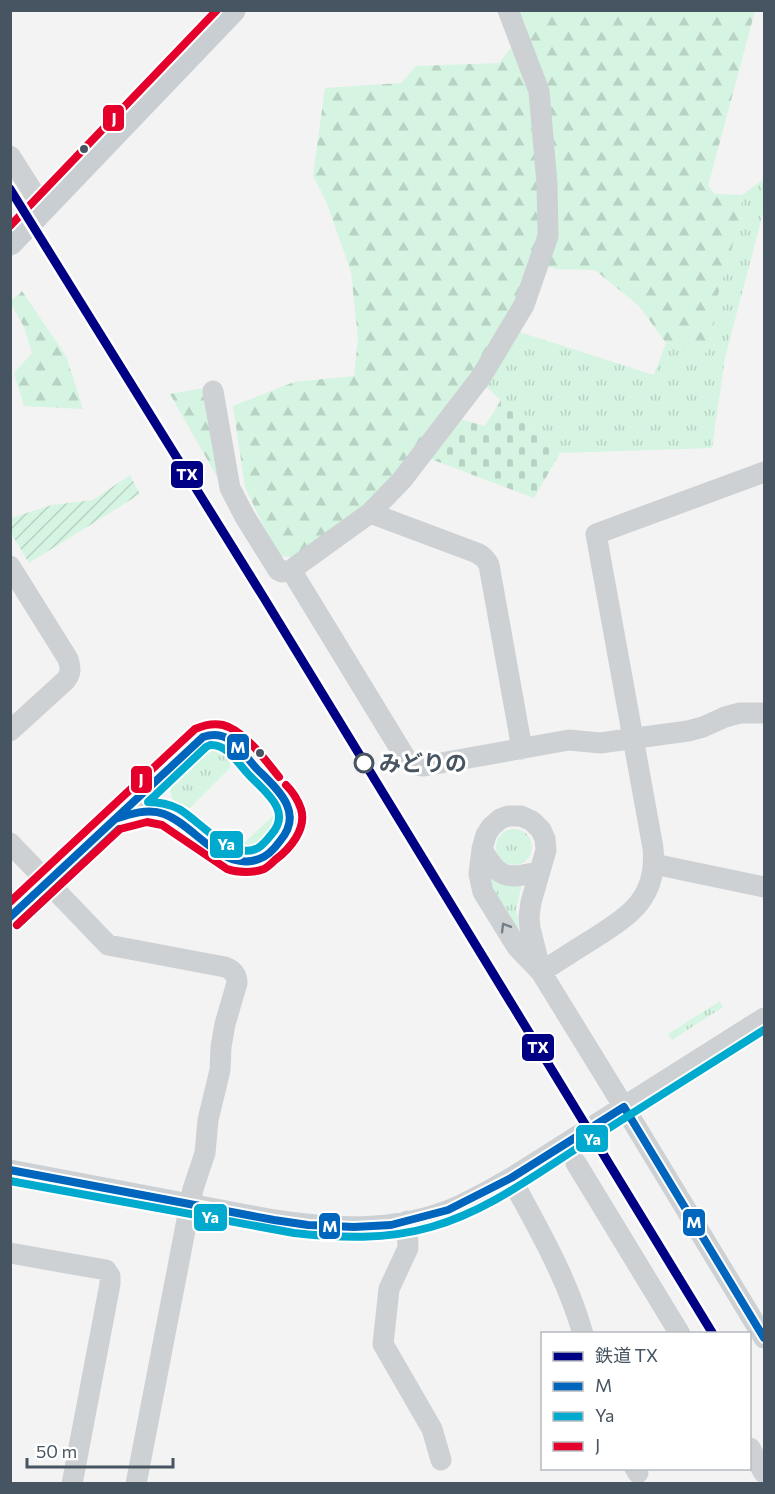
<svg xmlns="http://www.w3.org/2000/svg" width="775" height="1494" viewBox="0 0 775 1494" font-family="Commissioner,'Noto Sans JP',sans-serif">
  <defs>
    <pattern id="grass-tufts" width="24" height="20" patternUnits="userSpaceOnUse" patternTransform="scale(1.5)"><rect width="24" height="20" fill="#d5f4e1"/><path d="M3 7l-1-3M5 7V3M7 7l1-3M15 17l-1-3M17 17v-4M19 17l1-3" fill="none" stroke="#b8d3c4"/></pattern>
    <pattern id="forest-firs" width="22" height="20" patternUnits="userSpaceOnUse" patternTransform="scale(1.5)"><rect width="22" height="20" fill="#d5f4e1"/><path d="M5 1l3.5 6h-7zM16 11l3.5 6h-7z" fill="#b8d3c4"/></pattern>
    <pattern id="cemetery-stones" width="16" height="16" patternUnits="userSpaceOnUse" patternTransform="scale(1.5)"><rect width="16" height="16" fill="#d5f4e1"/><path d="M2 7V4a2 2 0 0 1 4 0v3zM10 15v-3a2 2 0 0 1 4 0v3z" fill="#b8d3c4"/></pattern>
    <pattern id="garden-furrows" width="10" height="10" patternUnits="userSpaceOnUse" patternTransform="scale(1.5)"><rect width="10" height="10" fill="#d5f4e1"/><path d="M-1 1l2-2M0 10L10 0M9 11l2-2" fill="none" stroke="#b8d3c4"/></pattern>
  </defs>
  <rect width="100%" height="100%" fill="#f3f3f3"/>
  <path fill="url(#grass-tufts)" d="M764,179V209L725,358L712,448L560,453L482,383L513,330L654,375L666,343L708,353L718,295L740,220L742,195Z
    M214,747C227,750 231,754 230,768L189,809L181,810C161,790 173,778 190,763C198,756 204,751 214,747Z
    M278,812L281,817L279,826L271,839L256,851L241,852L240,847L274,815Z
    M496 847a18 18 0 1 1 36 0a18 18 0 1 1-36 0Z
    M489,876L522,884L516,909L520,932L494,901Z
    M720,1001L723,1007L672,1040L668,1034Z"/>
  <path fill="url(#forest-firs)" d="M518,11H755L708,186L715,194L742,195L740,220L718,295L708,353L666,343L639,306L595,270L556,269L533,261L490,354L401,471L362,509L294,558L277,555L245,487L233,406L294,382L354,376L358,338L351,272L326,201L313,175L325,88L401,83L416,66L499,63L527,28Z
    M22,291L66,356L83,409L24,406L14,373L32,353L24,327L10,302L11,301Z
    M204,388L220,482L170,394Z"/>
  <path fill="url(#cemetery-stones)" d="M501,400L560,453L534,498L428,458L459,419L485,426Z"/>
  <path fill="url(#garden-furrows)" d="M130,475L140,494L29,563L11,533V518L52,505L93,500Z"/>
  <g fill="none" stroke-linecap="round" stroke-linejoin="round">
    <path stroke="#ced1d4" stroke-width="21" d="M10,156L43,208
      M213,391L230,488L245,517L278,570L282,572L291,570L370,513L402,480L481,377L524,305L548,236L547,184L539,91L508,10
      M370,513L477,553C483,556 486,559 489,565L522,749
      M10,566L68,659C71,668 71,673 66,680L10,731
      M291,570L405,757C411,764 415,765 424,766L569,740L600,743L688,731L703,727L725,717L740,713H764
      M10,843L108,945L225,967C233,970 237,975 237,983L225,1024L221,1047L220,1070L208,1120L205,1153L193,1189L136,1484
      M482,849C498,879 508,880 540,871
      M654,864L764,887
      M10,917L200,738C207,735 214,733 222,736C235,740 247,756 255,766C274,786 305,809 283,838C278,844 267,856 259,859C224,874 194,824 164,814C147,809 131,814 115,819
      M541,972L530,928L529,917L531,902L546,850L545,839L541,830L532,821L521,816H508L500,819L491,827L486,835L482,849L479,874L483,892L517,947L541,972L624,1107L764,1338
      M541,972C558,961 575,950 593,939C630,915 658,898 653,848L596,534L764,472
      M576,1163L680,1334
      M10,1170L274,1220C332,1229 393,1232 449,1210C470,1202 491,1189 511,1178L764,1018
      M511,1178C538,1229 567,1277 583,1334
      M407,1221L408,1248L389,1289L383,1344L432,1429L441,1460
      M10,1253L106,1270L110,1276V1284L72,1484
      M750,1448L764,1473
      M635,1468L638,1473"/>
    <path stroke="#c9ced2" stroke-width="27" d="M10,242L232,10"/>
    <defs>
      <path id="bus-1" d="M10,917L203,737C230,728 241,752 257,769C277,789 305,812 280,841C275,848 268,856 259,859C222,873 195,825 164,814C148,808 130,814 115,819
        M624,1107L764,1338
        M10,1170L274,1220L308,1225L354,1227L391,1225L448,1210L511,1178L624,1107"/>
      <path id="bus-2" d="M210,745C228,744 238,764 249,775C265,792 293,811 271,835C267,840 263,845 258,848C232,862 200,821 179,809C169,804 159,802 148,802L206,747Z
        M17,925L119,829
        M10,1181L294,1233C340,1238 386,1240 431,1227C485,1212 532,1177 579,1147C641,1108 703,1069 764,1030"/>
      <path id="bus-3" d="M10,226L217,10
        M10,902L195,729C204,725 214,723 223,725C244,730 266,761 279,777
        M17,925L120,829L147,822L162,825L227,869C238,873 253,873 264,869C268,867 272,863 275,860C290,849 307,829 301,809C298,800 292,791 286,785"/>
    </defs>
    <use href="#bus-1" stroke="#fff" stroke-width="12"/>
    <use href="#bus-2" stroke="#fff" stroke-width="12"/>
    <use href="#bus-3" stroke="#fff" stroke-width="12"/>
    <use href="#bus-1" stroke="#0065bd" stroke-width="8"/>
    <use href="#bus-2" stroke="#00a9ce" stroke-width="8"/>
    <use href="#bus-3" stroke="#e4002b" stroke-width="8"/>
    <defs>
      <path id="rail-1" d="M10,189L264,598L713,1334"/>
    </defs>
    <use href="#rail-1" stroke="#fff" stroke-width="14"/>
    <use href="#rail-1" stroke="#000084" stroke-width="9"/>
  </g>
  <defs><path id="oneway-chevron" d="M-2-3.5L2.5 0L-2 3.5" fill="none" stroke-width="1.6" stroke-linecap="round" stroke-linejoin="round" transform="scale(1.5)"/></defs>
  <use stroke="#76808a" href="#oneway-chevron" transform="translate(505 927) rotate(-121)"/>
  <g fill="#475562" stroke="#fff" stroke-width="2">
    <circle cx="84" cy="149" r="5"/>
    <circle cx="260" cy="753" r="5"/>
  </g>
  <circle fill="#fff" stroke="#475562" stroke-width="3" cx="364" cy="763" r="9"/>
  <g text-anchor="middle" stroke-width="6" stroke-linejoin="round" paint-order="stroke">
    <g font-size="22" font-weight="bold" fill="#475562" stroke="#fff" text-anchor="start">
      <text x="379" y="771">みどりの</text>
    </g>
  </g>
  <g stroke="#fff" stroke-width="2">
    <rect x="102" y="104" width="23" height="28" rx="6" fill="#e4002b"/>
    <rect x="170" y="460" width="34" height="29" rx="6" fill="#000084"/>
    <rect x="226" y="733" width="24" height="28" rx="6" fill="#0065bd"/>
    <rect x="130" y="765" width="23" height="29" rx="6" fill="#e4002b"/>
    <rect x="209" y="830" width="35" height="29" rx="6" fill="#00a9ce"/>
    <rect x="521" y="1033" width="34" height="29" rx="6" fill="#000084"/>
    <rect x="575" y="1124" width="34" height="29" rx="6" fill="#00a9ce"/>
    <rect x="193" y="1203" width="35" height="29" rx="6" fill="#00a9ce"/>
    <rect x="682" y="1208" width="24" height="29" rx="6" fill="#0065bd"/>
    <rect x="318" y="1212" width="23" height="28" rx="6" fill="#0065bd"/>
  </g>
  <g font-size="16" text-anchor="middle" font-weight="bold" fill="#fff">
    <text x="114" y="124">J</text>
    <text x="187" y="480">TX</text>
    <text x="238" y="753">M</text>
    <text x="141" y="785">J</text>
    <text x="226" y="850">Ya</text>
    <text x="538" y="1053">TX</text>
    <text x="592" y="1145">Ya</text>
    <text x="210" y="1223">Ya</text>
    <text x="694" y="1228">M</text>
    <text x="330" y="1232">M</text>
  </g>
  <rect width="775" height="1494" fill="none" stroke="#475562" stroke-width="24"/>
  <rect x="541" y="1332" width="210" height="138" fill="#ffffff" stroke="#b5bbc0" stroke-width="1.5"/>
  <rect x="553" y="1352" width="30" height="9" fill="#000084" stroke="#b5bbc0" stroke-width="1.5"/>
  <text x="595" y="1362" font-size="18" fill="#475562">鉄道 TX</text>
  <rect x="553" y="1382" width="30" height="9" fill="#0065bd" stroke="#b5bbc0" stroke-width="1.5"/>
  <text x="595" y="1392" font-size="18" fill="#475562">M</text>
  <rect x="553" y="1412" width="30" height="9" fill="#00a9ce" stroke="#b5bbc0" stroke-width="1.5"/>
  <text x="595" y="1422" font-size="18" fill="#475562">Ya</text>
  <rect x="553" y="1442" width="30" height="9" fill="#e4002b" stroke="#b5bbc0" stroke-width="1.5"/>
  <text x="595" y="1452" font-size="18" fill="#475562">J</text>
  <path d="M27 1458v9h146v-9" fill="none" stroke="#475562" stroke-width="3"/>
  <text x="36" y="1458" font-size="18" fill="#475562" stroke="#ffffff" stroke-width="4.5" paint-order="stroke">50 m</text>
</svg>
